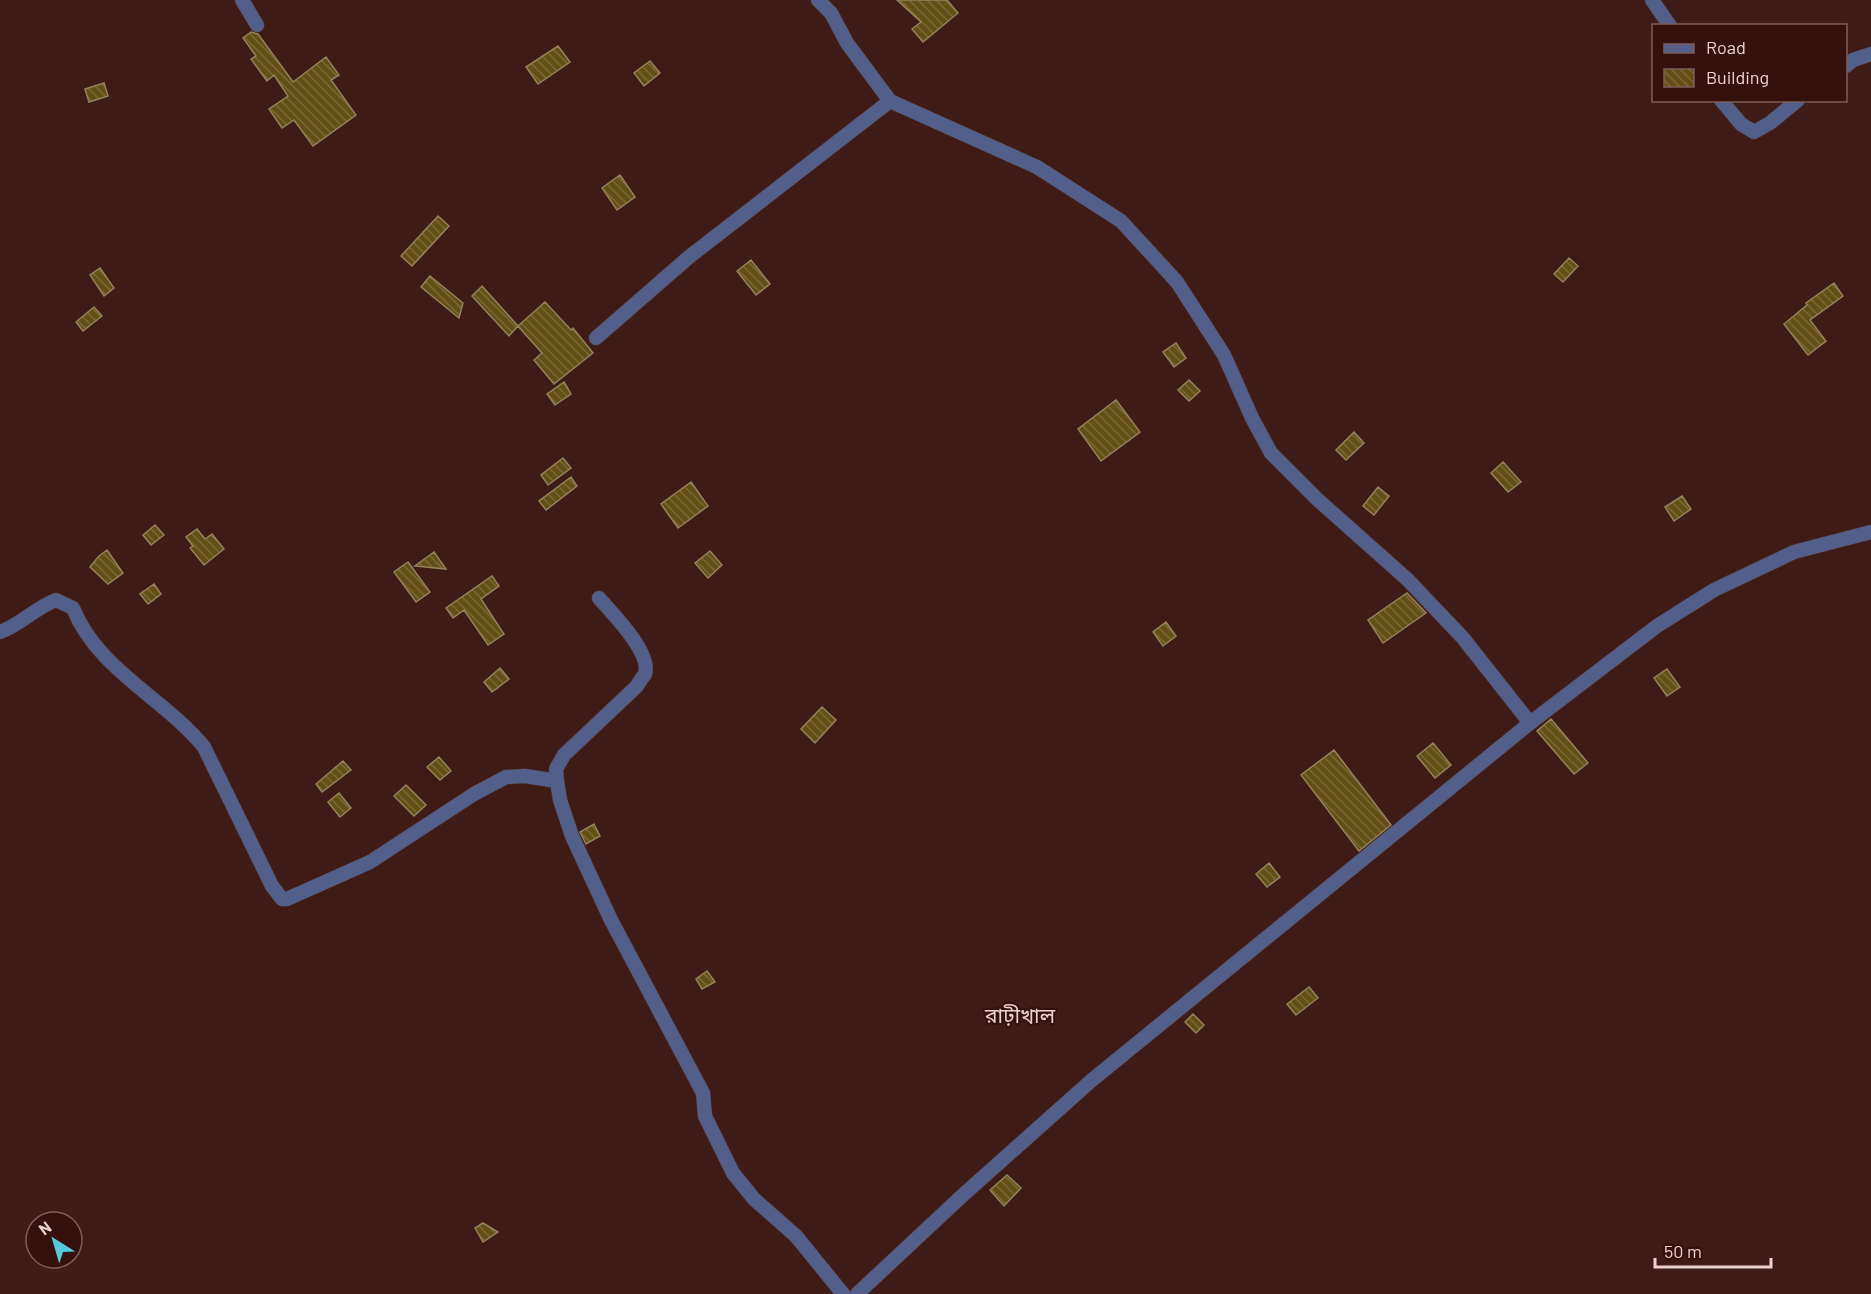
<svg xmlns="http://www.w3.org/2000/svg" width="1871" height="1294" viewBox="0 0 1871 1294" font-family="Barlow,'Noto Sans Bengali',sans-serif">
  <defs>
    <pattern id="building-back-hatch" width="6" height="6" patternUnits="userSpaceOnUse" patternTransform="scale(1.5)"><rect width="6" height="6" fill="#634f15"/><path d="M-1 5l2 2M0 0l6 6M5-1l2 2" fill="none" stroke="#7a6736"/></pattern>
  </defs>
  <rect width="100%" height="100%" fill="#3e1b16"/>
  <path fill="url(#building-back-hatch)" stroke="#92835c" stroke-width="1.5" d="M897,0H947L958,13L923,42L912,29L921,22Z
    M251,32L258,34L293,82L326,57L339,75L331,80L356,115L313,146L294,120L282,128L269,109L288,96L274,75L267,81L251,59L256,56L243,38Z
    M558,46L570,62L538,84L526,67Z
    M650,61L660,73L644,86L634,73Z
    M104,83L108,96L89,102L85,89Z
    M620,175L635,197L617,210L602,188Z
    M438,216L449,226L412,266L401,256Z
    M1569,258L1578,266L1563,282L1554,274Z
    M751,260L770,284L756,295L737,271Z
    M100,268L114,288L104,296L90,275Z
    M430,276L463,303L459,318L421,287Z
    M1834,283L1843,296L1810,320L1826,341L1808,355L1784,324L1807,305L1806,303Z
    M482,286L518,326L509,336L472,296Z
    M545,302L571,330L573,328L593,353L554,384L534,360L542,353L518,326Z
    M94,307L102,316L83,331L76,322Z
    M1176,343L1186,358L1174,367L1163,352Z
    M1189,380L1200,391L1189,401L1178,390Z
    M564,382L571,394L555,405L547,394Z
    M1116,400L1140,432L1101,461L1078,429Z
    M1354,432L1364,443L1346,460L1336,450Z
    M563,458L571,468L548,485L541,475Z
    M1503,462L1521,482L1508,492L1491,473Z
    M571,477L577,486L546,510L539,501Z
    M691,482L708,506L678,528L661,504Z
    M1378,487L1389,496L1374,515L1363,506Z
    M1682,496L1691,509L1674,521L1665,507Z
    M155,525L164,535L151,545L143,535Z
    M197,529L205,539L212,534L224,549L204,565L190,548L193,546L186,537Z
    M107,550L123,573L108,584L90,567L99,556Z
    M710,551L722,565L708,578L695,563Z
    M434,552L446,569L415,566Z
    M408,562L430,592L416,602L394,572Z
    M492,576L499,586L481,599L504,634L488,645L464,610L453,618L446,608Z
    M154,584L161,594L148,604L140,594Z
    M1407,593L1426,613L1383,643L1368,620Z
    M1166,622L1176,636L1163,646L1153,632Z
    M500,668L509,679L492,692L484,682Z
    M1667,669L1680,687L1667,696L1654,678Z
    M822,707L836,720L815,743L801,729Z
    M1551,719L1588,763L1574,774L1537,731Z
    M1433,743L1451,765L1435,778L1417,756Z
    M1334,750L1391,825L1359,851L1301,775Z
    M439,757L451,771L440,780L427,767Z
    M343,761L351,770L322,792L316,784Z
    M406,785L426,805L414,816L394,796Z
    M339,793L351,808L340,817L328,802Z
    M594,824L600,836L586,844L580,832Z
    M1269,863L1280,877L1267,887L1256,874Z
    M707,971L715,982L702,989L696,979Z
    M1309,987L1318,998L1296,1015L1287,1004Z
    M1193,1014L1204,1025L1196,1033L1185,1022Z
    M1007,1175L1021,1188L1004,1206L990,1190Z
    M483,1223L498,1232L483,1242L475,1228Z"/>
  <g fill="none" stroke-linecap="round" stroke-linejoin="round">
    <defs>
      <path id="street" d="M242,0L257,25
        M818,0L831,13L847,43L890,101L1037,167L1121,221L1177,282L1224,355L1252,418L1271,453L1317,499L1408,580L1463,638L1530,723
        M1652,0L1670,26
        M1846,66L1853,60L1871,54
        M1721,100L1741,124L1754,132L1770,123L1798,100
        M596,338L689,257L890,101
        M599,598C612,613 652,653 645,674C643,677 639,682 637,686L564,755L556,769L557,781L560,800L572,836L611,920L703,1093L705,1116L733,1173L754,1199L796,1236L843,1294
        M0,632C20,625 35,608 56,600L73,608C97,669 164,698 204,747L272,886L282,899H287L370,862L474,794L506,777L525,776L557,781
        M857,1294L963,1195L1092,1080L1530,723L1657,626L1714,590L1794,552L1871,532"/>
    </defs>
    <use href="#street" stroke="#5a3833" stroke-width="15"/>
    <use href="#street" stroke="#515f8a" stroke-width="14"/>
  </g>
  <g text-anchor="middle" stroke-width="4.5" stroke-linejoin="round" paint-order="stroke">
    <g font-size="21" fill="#ebd2ce" stroke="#34110c">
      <text x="1020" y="1023">রাঢ়ীখাল</text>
    </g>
  </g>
  <rect x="1652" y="24" width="195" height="78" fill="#34110c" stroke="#7d5e5a" stroke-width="1.5"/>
  <rect x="1664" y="44" width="30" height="9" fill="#515f8a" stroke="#7d5e5a" stroke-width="1.5"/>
  <text x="1706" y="54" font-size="18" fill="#ebd2ce">Road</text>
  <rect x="1664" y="69" width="30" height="18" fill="url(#building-back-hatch)" stroke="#7d5e5a" stroke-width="1.5"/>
  <text x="1706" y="84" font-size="18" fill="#ebd2ce">Building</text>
  <g transform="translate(54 1240) rotate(323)"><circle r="28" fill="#34110c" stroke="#7d5e5a" stroke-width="1.5"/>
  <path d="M0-4.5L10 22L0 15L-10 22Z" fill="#54cadd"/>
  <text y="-9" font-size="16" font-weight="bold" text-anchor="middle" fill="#ebd2ce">N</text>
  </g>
  <path d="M1655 1258v9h116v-9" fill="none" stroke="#ebd2ce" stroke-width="3"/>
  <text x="1664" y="1258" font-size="18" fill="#ebd2ce" stroke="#34110c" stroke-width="4.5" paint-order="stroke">50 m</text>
</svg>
